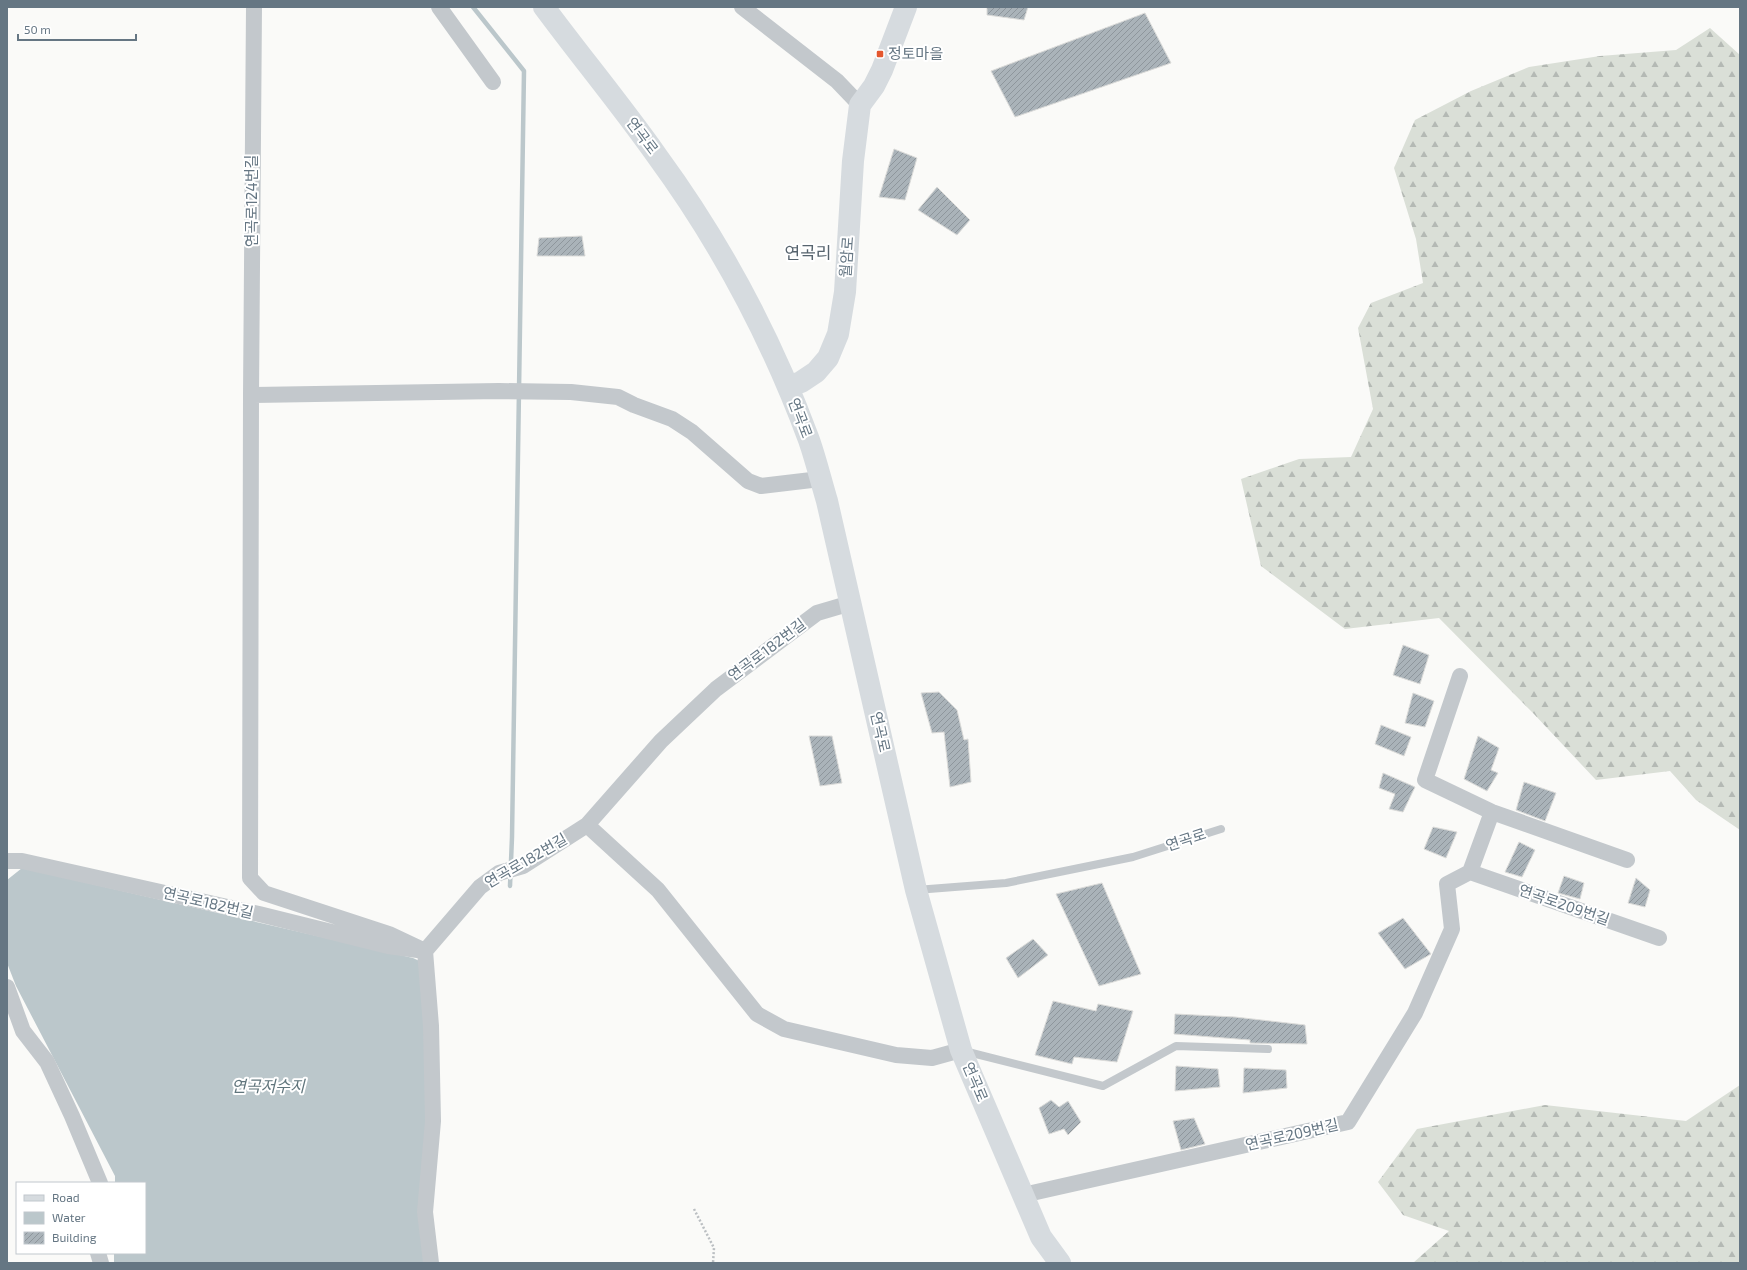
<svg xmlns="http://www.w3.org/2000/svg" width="1747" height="1270" viewBox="0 0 1747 1270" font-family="'Exo 2','Noto Sans KR',sans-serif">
  <defs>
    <pattern id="forest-firs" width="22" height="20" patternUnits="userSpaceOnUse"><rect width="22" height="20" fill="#dadfd7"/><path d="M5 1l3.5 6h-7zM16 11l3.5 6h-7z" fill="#b4b9b4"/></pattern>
    <pattern id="building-hatch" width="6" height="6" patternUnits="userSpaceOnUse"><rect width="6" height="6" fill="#aab3b9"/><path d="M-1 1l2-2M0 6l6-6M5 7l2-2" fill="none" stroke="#8e969c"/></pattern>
  </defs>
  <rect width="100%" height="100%" fill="#fafaf8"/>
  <path fill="url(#forest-firs)" d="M1710,28L1740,55V830L1696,800L1670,771L1596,780L1533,713L1439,618L1345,629L1261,566L1241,479L1299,459L1351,457L1373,409L1358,328L1371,303L1423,283L1416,239L1394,168L1415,120L1471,91L1529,67L1600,56L1676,50Z
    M1740,1085V1263H1413L1449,1231L1403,1215L1378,1182L1417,1129L1545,1105L1686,1121Z"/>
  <path fill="#bbc7cb" d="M22,868L413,958L426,964L431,1263H114V1253H145V1183H115V1176L16,986L7,963V880Z"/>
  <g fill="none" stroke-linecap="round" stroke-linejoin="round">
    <path stroke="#bbc7cb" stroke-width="4.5" d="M473,7L524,71L512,837L510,886"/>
  </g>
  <path fill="url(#building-hatch)" stroke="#dcdcda" d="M987,7H1028L1024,20L987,15Z
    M1145,13L1171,63L1015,117L991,71Z
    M894,149L917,158L905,200L879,197Z
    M937,187L970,220L957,235L918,210Z
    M582,236L585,256H537L539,238Z
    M1403,645L1429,655L1420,684L1393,675Z
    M939,692L957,710L964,740L968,739L971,782L950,787L944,732L932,733L921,693Z
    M1413,693L1434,701L1425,727L1405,723Z
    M1381,725L1411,737L1404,756L1375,744Z
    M809,736H832L842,783L820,786Z
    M1478,736L1499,748L1491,770L1498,773L1487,791L1464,779Z
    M1383,773L1415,787L1403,812L1389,809L1395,794L1379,788Z
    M1524,782L1556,793L1545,821L1516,810Z
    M1433,827L1457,832L1446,858L1424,849Z
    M1519,842L1535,850L1522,877L1505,872Z
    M1564,876L1584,883L1580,899L1558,893Z
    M1636,878L1650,890L1645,907L1628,903Z
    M1102,883L1141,974L1099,986L1056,894Z
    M1403,918L1431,954L1405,969L1378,933Z
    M1033,939L1048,955L1018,978L1006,958Z
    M1053,1001L1096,1011L1098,1004L1133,1011L1117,1062L1074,1057L1072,1064L1035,1055Z
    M1175,1014L1235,1017L1305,1025L1307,1044L1250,1043V1040L1174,1034Z
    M1176,1066L1218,1069L1220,1087L1175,1091Z
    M1244,1068L1286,1070L1287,1088L1243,1093Z
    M1051,1100L1059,1107L1068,1101L1081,1122L1068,1135L1064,1129L1049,1134L1039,1108Z
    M1194,1118L1205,1144L1181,1150L1173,1121Z"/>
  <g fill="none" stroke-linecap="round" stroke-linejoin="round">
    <path stroke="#bbbfc2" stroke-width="2.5" stroke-dasharray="2 2" stroke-linecap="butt" d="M694,1209L714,1248L713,1263"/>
    <path stroke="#c3c8cc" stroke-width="8" d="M916,890L1006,883L1133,857L1221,829
      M964,1051L1103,1086L1176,1046L1268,1049"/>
    <path stroke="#c3c8cc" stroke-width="16" d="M254,7L251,395L250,878L264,893L389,934L425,951L431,1026L433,1121L425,1212L431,1263
      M439,7L493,82
      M742,7L837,81L860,105
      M251,395L499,391L571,392L618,397L634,405L672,419L692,432L748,481L761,486L820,479
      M1460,676L1425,780L1492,812L1627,860
      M587,825L658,890L757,1014L784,1029L896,1055L932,1058L961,1050
      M7,861H22L259,914L388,946L425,951L480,887L499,873L523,866L587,825L661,741L716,689L817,613L851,603
      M1470,872L1659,938
      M7,987L23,1031L47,1062L72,1116L100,1183
      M1023,1195L1348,1122L1415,1013L1452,929L1447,884L1470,872L1492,812
      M98,1253L101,1263"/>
    <path stroke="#d6dbdf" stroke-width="22" d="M544,7C581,57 621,105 657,156C720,242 772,340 809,440C816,460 821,481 827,501L916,890L961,1050L1041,1237L1060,1263
      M788,387L801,382L816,372L828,358L838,334L845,292L853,161L860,105L874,86L882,70L906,7"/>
  </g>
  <rect fill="#e4572e" stroke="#fff" stroke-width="1.5" x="876" y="50" width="8" height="8" rx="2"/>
  <g text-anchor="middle" stroke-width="4" stroke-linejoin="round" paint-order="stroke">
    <g font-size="15" fill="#657683" stroke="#fff" text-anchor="start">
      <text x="888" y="59">정토마을</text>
    </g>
    <g font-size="15" fill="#657683" stroke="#fff">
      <text transform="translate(642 136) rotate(53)" y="5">연곡로</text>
      <text transform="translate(252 201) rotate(-90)" y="5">연곡로124번길</text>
      <text transform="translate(847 257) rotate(-86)" y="5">월암로</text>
      <text transform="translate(800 418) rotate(69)" y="5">연곡로</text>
      <text transform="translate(767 650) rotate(-37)" y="5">연곡로182번길</text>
      <text transform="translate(880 732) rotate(77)" y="5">연곡로</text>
      <text transform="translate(1186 840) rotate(-18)" y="5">연곡로</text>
      <text transform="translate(526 861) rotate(-30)" y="5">연곡로182번길</text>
      <text transform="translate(208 903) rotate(13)" y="5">연곡로182번길</text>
      <text transform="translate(1564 905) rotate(19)" y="5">연곡로209번길</text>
      <text transform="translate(975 1082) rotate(67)" y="5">연곡로</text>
      <text transform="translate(1292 1135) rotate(-13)" y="5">연곡로209번길</text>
    </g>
    <g font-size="16" font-style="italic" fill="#60757c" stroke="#fff">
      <text x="268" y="1092">연곡저수지</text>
    </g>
    <g font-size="17" fill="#57646e" stroke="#fff">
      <text x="808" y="259">연곡리</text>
    </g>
  </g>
  <rect width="1747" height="1270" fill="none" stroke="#657683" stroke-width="16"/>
  <rect x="16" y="1182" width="130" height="72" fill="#ffffff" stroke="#c1c8cd"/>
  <rect x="24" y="1195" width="20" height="6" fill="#d6dbdf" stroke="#c1c8cd"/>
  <text x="52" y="1202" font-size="12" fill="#657683">Road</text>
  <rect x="24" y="1212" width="20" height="12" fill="#bbc7cb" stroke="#c1c8cd"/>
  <text x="52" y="1222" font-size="12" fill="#657683">Water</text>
  <rect x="24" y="1232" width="20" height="12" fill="url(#building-hatch)" stroke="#c1c8cd"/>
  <text x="52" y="1242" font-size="12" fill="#657683">Building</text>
  <path d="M18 34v6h118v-6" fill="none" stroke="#657683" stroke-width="2"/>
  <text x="24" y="34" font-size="12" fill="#657683" stroke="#ffffff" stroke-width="3" paint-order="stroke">50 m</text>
</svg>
